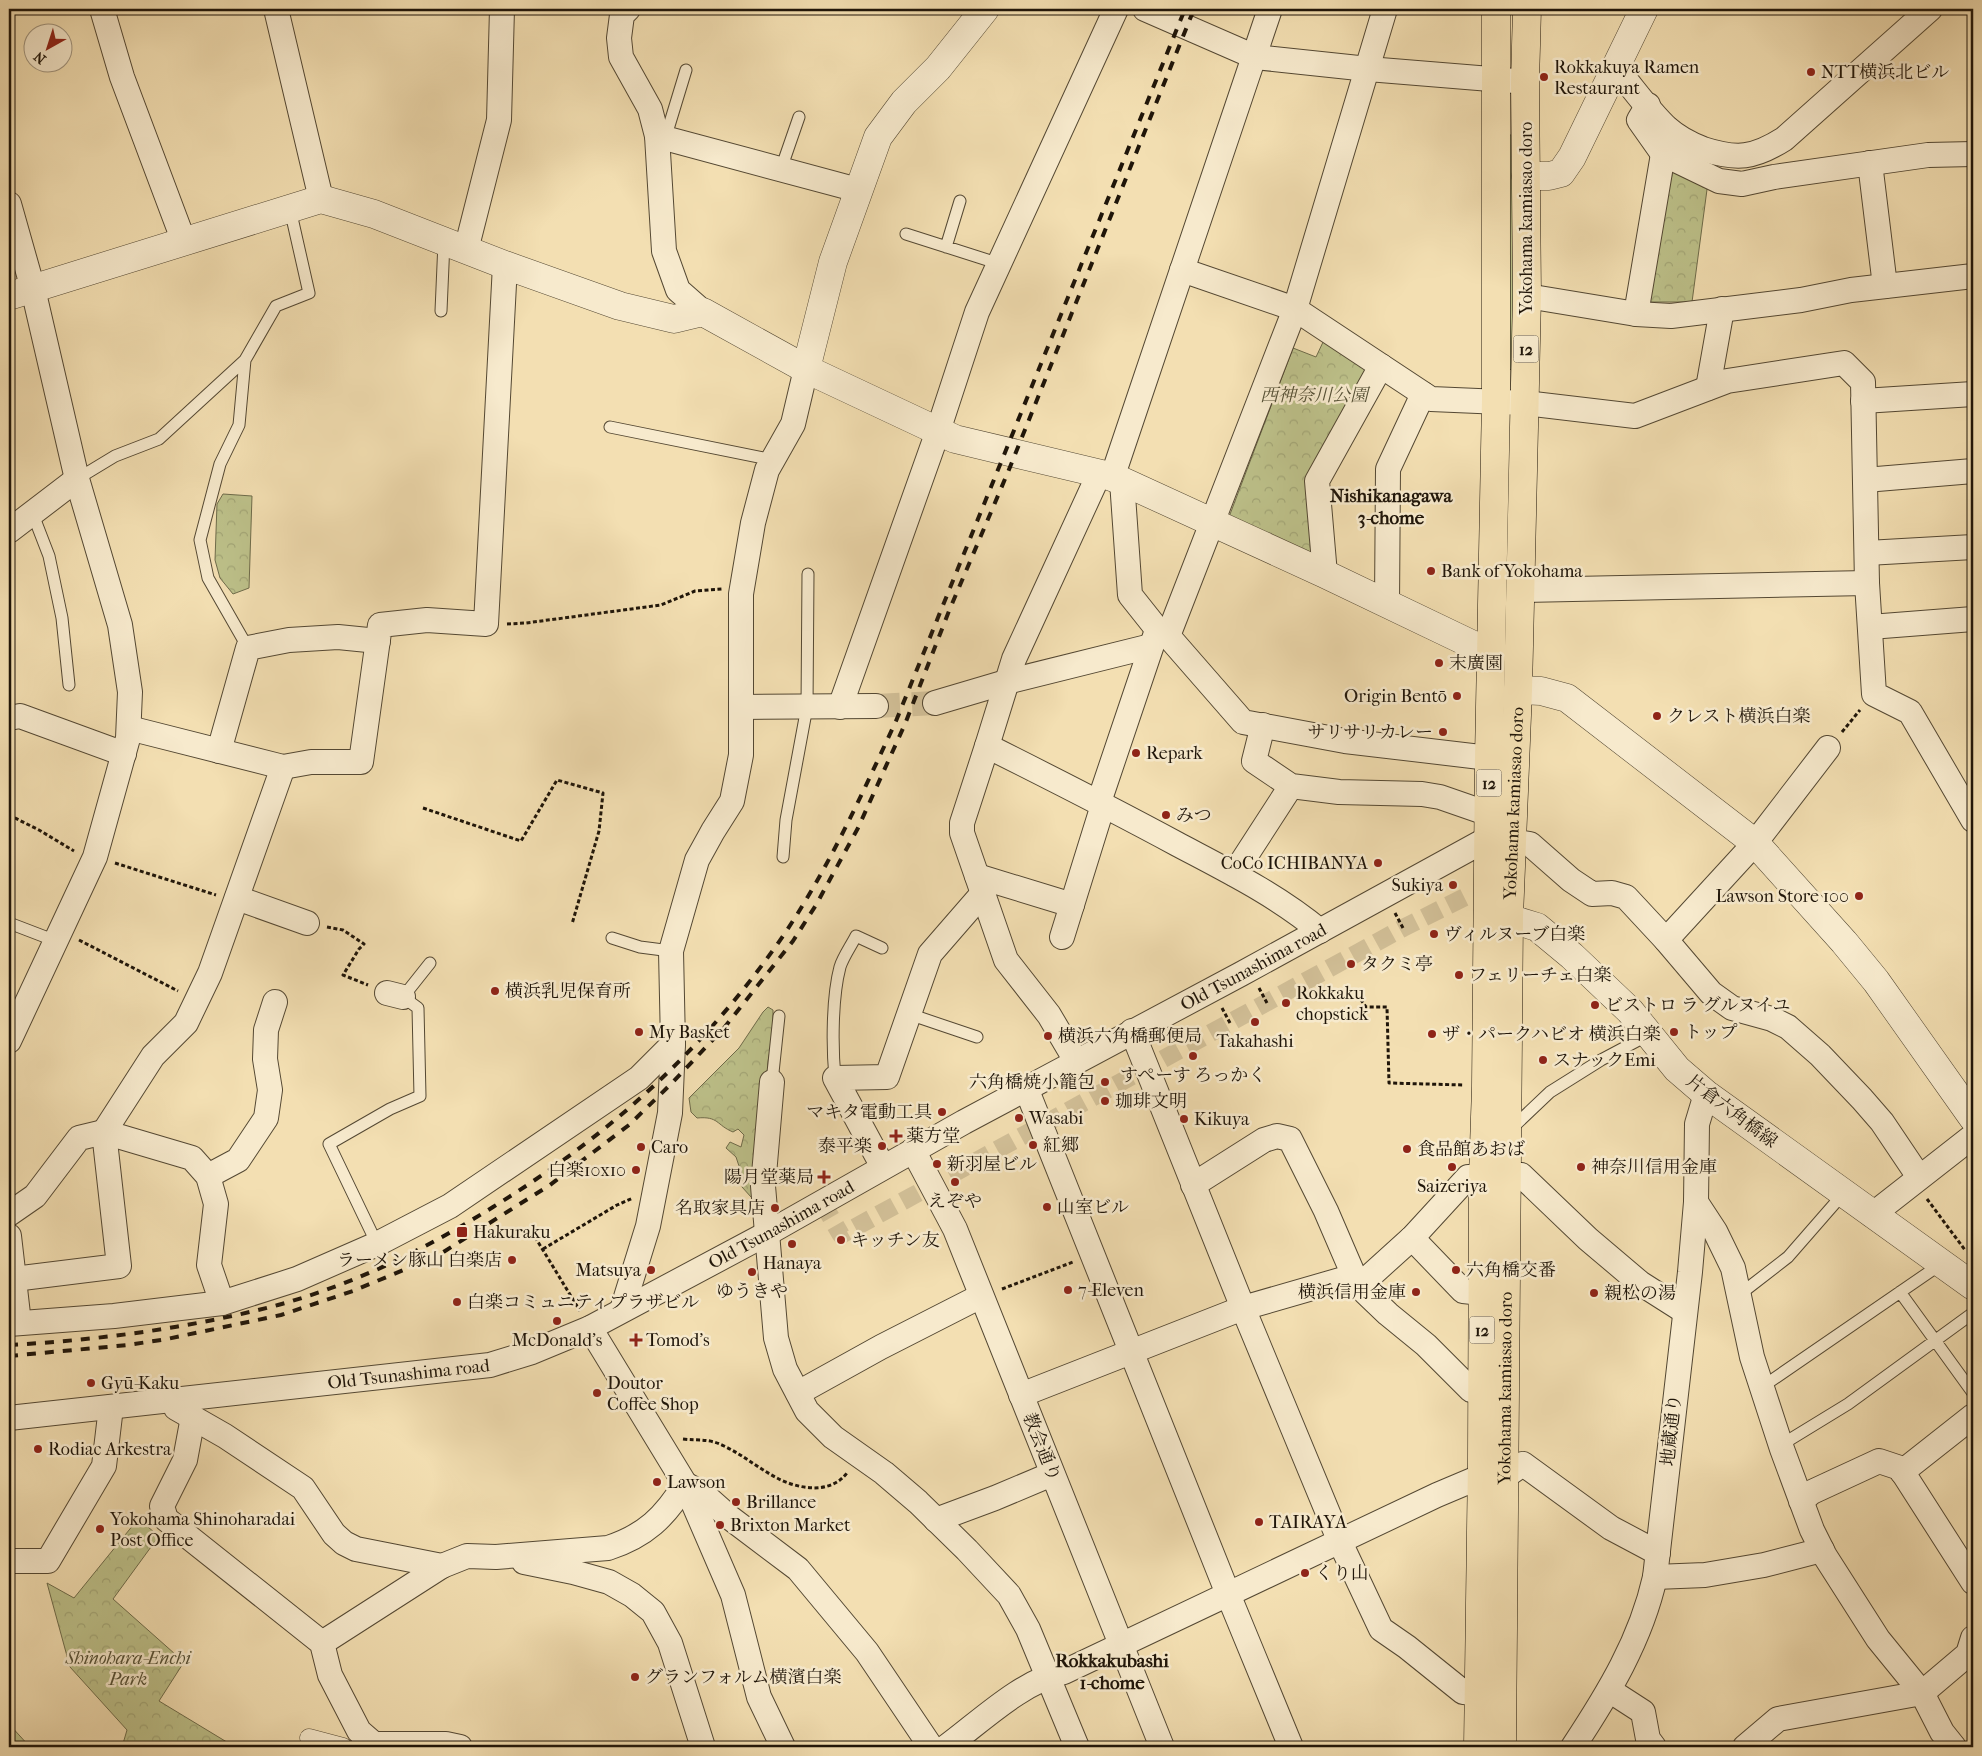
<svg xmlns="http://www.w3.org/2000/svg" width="1982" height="1756" viewBox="0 0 1982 1756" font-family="'IM FELL French Canon','Noto Serif JP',serif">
  <defs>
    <pattern id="forest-crowns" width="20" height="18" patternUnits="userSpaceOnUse" patternTransform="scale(1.25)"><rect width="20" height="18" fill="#bdc18a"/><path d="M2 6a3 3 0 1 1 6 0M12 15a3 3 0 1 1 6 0" fill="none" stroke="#a2a576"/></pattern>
  </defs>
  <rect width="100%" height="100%" fill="#f3dfb2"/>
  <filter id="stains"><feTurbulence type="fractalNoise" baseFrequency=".004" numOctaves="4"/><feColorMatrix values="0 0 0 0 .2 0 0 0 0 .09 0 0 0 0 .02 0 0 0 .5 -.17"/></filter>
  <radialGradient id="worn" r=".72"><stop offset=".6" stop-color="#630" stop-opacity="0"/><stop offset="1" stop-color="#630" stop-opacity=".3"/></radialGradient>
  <path fill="#bdc18a" stroke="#6e6b4a" d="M1510,135H1514V368L1511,370L1510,369Z"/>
  <path fill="url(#forest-crowns)" stroke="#6e6b4a" d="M1667,168L1708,182L1692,302H1647Z
    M1324,340L1366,367L1367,376L1310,481L1316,552L1310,556L1229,517L1293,348L1316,357Z
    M223,494L252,496L249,588L233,594L220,578L215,560L217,504Z
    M768,1007L773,1010C773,1022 773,1035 771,1047C769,1056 767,1063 768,1072L759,1083L762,1090L758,1194L751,1197L742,1187L743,1178L736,1157L726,1148L730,1142L741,1147L744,1135L738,1129L733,1132C716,1125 719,1116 697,1118L691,1112L689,1098L739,1048L763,1012Z
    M138,1519L159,1536L113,1599L184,1662L159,1701L235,1747H122L127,1730L70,1667L47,1583L74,1598Z
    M9,1724L30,1747H9Z"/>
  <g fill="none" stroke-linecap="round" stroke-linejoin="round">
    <path stroke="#d3c199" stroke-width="18" stroke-dasharray="18 9" stroke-linecap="butt" d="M822,1202L841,1235L1403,928L1471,894"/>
    <path stroke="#d3c199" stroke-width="24" stroke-dasharray="24 12" stroke-linecap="butt" d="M876,706L935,703"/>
    <defs>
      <path id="service" d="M665,139L686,70
        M781,169L799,117
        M906,234L1000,264
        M946,247L960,201
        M441,311L444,242
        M610,427L773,460
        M77,479L115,456L159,439L245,360
        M32,512L49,556L62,618L69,685
        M248,648L208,578L200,540L220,464L239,425L245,360L276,306L309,293L290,209
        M783,857L786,820L807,707L808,574
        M9,923L56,941
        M612,938L640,947L671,951
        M909,1014L977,1037
        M835,1078C832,1047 832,997 840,967C843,957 851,946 856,936L882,948
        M772,1082L779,1016
        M1510,1130L1550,1092L1601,1060L1650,1034
        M377,1244L329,1144L390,1109L420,1096L418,1008L403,997L430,963
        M1900,1292L1973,1393
        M1739,1295L1788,1257L1843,1194
        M1762,1387L1941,1264
        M1781,1445L1848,1404L1973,1313"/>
      <path id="pedestrian" d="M309,1738L343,1747"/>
      <g id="minor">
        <path d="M102,9L122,77L184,242"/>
        <path d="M276,9L321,199"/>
        <path d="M628,9L622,15L619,38L621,57L650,109L657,136L664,251L678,290L703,312"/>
        <path d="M1145,9L1255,57L1368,69L1515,81"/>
        <path d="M1616,68C1633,88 1648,110 1667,128C1677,137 1690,144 1703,149C1737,160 1754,158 1784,139L1930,9"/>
        <path d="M1648,105L1639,120L1663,154L1719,181L1742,184L1774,177L1928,155L1973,154"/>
        <path d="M657,136L858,190"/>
        <path d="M1870,163L1885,286"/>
        <path d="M9,204L33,289L77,479L120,625L130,692L128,738L95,857L9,1041"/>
        <path d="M466,250L499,120L502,9"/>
        <path d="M1182,270L1295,309L1431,399L1525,403L1635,416L1727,381L1844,363L1863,382L1867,583L1874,694L1910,712L1973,820"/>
        <path d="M1527,296L1636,314L1671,316L1801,300L1851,290L1973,276"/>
        <path d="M1636,314L1663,154"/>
        <path d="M1708,388L1722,309"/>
        <path d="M1863,401L1973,394"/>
        <path d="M1112,478L1270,9"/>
        <path d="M1865,480L1973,471"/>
        <path d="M1122,481L1130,595L1157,629L1168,636L1243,722L1345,741L1489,758"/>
        <path d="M9,531L77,479"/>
        <path d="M1867,553L1973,547"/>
        <path d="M1325,574L1317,481L1381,366"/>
        <path d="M1520,590L1867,583"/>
        <path d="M1387,604L1388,469L1423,394"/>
        <path d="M1870,627L1973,619"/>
        <path d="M1168,636L1295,309L1385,9"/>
        <path d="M935,703L1006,682L1151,646"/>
        <path d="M741,707L876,706"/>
        <path d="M840,707L938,431L977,312L1116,9"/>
        <path d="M9,718L20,716L124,754"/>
        <path d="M1263,725L1254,761L1291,786L1339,792L1422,794L1440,797L1489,814"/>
        <path d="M129,728L283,767L311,762H361L380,625L427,620L486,624L505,265"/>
        <path d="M987,746L1014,659L1099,474"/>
        <path d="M219,751L248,648L289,640L338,637L378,641"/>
        <path d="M1099,802L1156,633"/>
        <path d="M1234,874L1291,786"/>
        <path d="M977,876L1072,905"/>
        <path d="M237,898L307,923"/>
        <path d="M1062,937L1103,805"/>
        <path d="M1666,940L1755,843L1828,748"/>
        <path d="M387,993L403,997"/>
        <path d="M1132,1031L1243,1308L1340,1542L1381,1629L1407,1647L1463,1692L1478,1693"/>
        <path d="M1076,1061L1049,1015L1006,960L962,833V823L987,746C1051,778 1114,810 1177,844C1226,870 1277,895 1320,931"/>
        <path d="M772,1082L763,1186L776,1338L785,1369L807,1411L833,1437L884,1473L918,1502L967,1550L1009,1595L1028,1629L1077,1747"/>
        <path d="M1026,1088L1228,1594L1291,1747"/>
        <path d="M913,1150L955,1229L1162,1747"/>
        <path d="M883,1167L835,1078L887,1077L930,954L983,893"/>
        <path d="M1508,1174L1521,1175L1588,1239L1640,1283L1684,1311"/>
        <path d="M208,1176L238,1160L266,1118L270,1090L265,1059L266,1030L275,1002"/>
        <path d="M1193,1185L1264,1140L1277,1136L1290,1139L1326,1211L1354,1276L1365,1292L1388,1314L1426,1345L1471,1390L1482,1391"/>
        <path d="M1696,1202L1715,1231L1733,1268L1752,1357L1782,1449L1812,1530L1825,1556L1878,1639L1922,1693L1942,1732L1954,1747"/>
        <path d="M9,1214L35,1196L79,1138L104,1132L192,1158L208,1176L216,1204L209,1265L222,1303"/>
        <path d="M1872,1215L1973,1136"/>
        <path d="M9,1236L19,1323"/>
        <path d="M1412,1238L1463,1291L1482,1293"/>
        <path d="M14,1279L119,1266L104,1132L153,1056L186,1023L210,973L283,767"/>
        <path d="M1360,1285L1412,1238L1468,1177H1483"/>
        <path d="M622,1310L648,1226L670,1113L673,1044L671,951L697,860L713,831L732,801L741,755V594L753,523L767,470L793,424L806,369"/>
        <path d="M9,1324L114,1316L222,1303L297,1279L377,1244L450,1206L639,1078L673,1044"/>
        <path d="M590,1328L685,1484L733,1595L759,1697L783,1747"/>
        <path d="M798,1393L881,1347L981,1296"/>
        <path d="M1021,1395L1243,1308L1354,1276"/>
        <path d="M175,1398L176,1408L225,1436L303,1488L334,1534L344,1543L356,1549L442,1566L467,1556L496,1557L608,1548C645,1536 665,1517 685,1484L702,1493L729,1517L798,1569L867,1652L931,1747"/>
        <path d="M193,1417L185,1460L162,1506L166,1519L322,1643L330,1675L359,1731L374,1744H446L460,1747"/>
        <path id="s1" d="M9,1418L490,1365L532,1352L590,1328L768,1233L964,1122L1241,974L1489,838L1530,844L1571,880L1592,894L1612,893L1626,897L1666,940L1711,993L1732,1008L1772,1019L1788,1027L1820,1055L1862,1099L1882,1122L1919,1177"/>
        <path d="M1902,1472L1973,1416"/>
        <path d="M1801,1501L1812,1492L1879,1461L1900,1468L1973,1582"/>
        <path d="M936,1520L995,1498L1052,1474"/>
        <path d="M9,1561H48L104,1466L111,1407"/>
        <path d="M524,1562L573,1572L609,1582L632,1595L653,1612L670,1643L703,1747"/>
        <path d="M1655,1577L1705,1575L1764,1565L1822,1550"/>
        <path d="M322,1643L442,1566"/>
        <path d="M1609,1690L1643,1712L1648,1739L1654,1747"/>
        <path d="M946,1747C980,1722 1022,1681 1064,1672L1437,1495L1482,1476L1504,1477L1523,1464L1611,1528L1658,1553"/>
        <path d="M1573,1747C1608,1694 1641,1640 1655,1577L1690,1272L1696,1202L1697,1124L1706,1094"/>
        <path d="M1745,1747L1778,1719L1922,1693L1968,1654L1973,1638"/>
      </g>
      <path id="tertiary" d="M1526,176H1549L1561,173L1572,157L1644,9
        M9,296L321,199L374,214L505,265L620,306L674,319L703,312L806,369L955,439L1106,475L1122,481L1325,574L1492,654
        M806,369L833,262L878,137L904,102L938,68L985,9
        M1518,690L1541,691L1567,698L1755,843L1844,942L1876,981L1973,1118
        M1488,912L1537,927L1572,956L1630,1011L1677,1069L1706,1094L1973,1286"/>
      <g id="primary">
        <path d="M1478,1747L1482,1459L1483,1177L1486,1087L1489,758L1496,400V9"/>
        <path id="s2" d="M1502,1747L1509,917L1518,690L1527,296L1525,82L1527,9"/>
      </g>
    </defs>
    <use href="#service" stroke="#544833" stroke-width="13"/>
    <use href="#pedestrian" stroke="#544833" stroke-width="19"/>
    <use href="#minor" stroke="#544833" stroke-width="26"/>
    <use href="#tertiary" stroke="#544833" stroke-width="29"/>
    <use href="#primary" stroke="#1f1509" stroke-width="29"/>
    <path stroke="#1f1509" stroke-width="3" stroke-dasharray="4 2.5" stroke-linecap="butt" d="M507,624L526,623L661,605L695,591L722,589
      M1842,732L1860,710
      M423,808L521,841L557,780L603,793L599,831L572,924
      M9,815L39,830L74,851
      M115,863L216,895
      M1395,913L1403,928
      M327,927L343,930L364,944L359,949L343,975L368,985
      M79,940L178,991
      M1259,988L1267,1003
      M1357,994L1366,1007H1387L1389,1083L1463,1085
      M1222,1008L1230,1023
      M1927,1199L1965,1250
      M535,1237L580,1311
      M543,1249L617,1205L633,1198
      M1002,1289L1073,1262
      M683,1439C700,1441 708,1438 724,1446C743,1455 758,1468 777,1478C798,1489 830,1495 847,1473"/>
    <use href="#service" stroke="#f7eacd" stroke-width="11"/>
    <use href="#pedestrian" stroke="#f7eacd" stroke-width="18"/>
    <use href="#minor" stroke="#f7eacd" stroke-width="24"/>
    <use href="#tertiary" stroke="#f7eacd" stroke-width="28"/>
    <use href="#primary" stroke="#f3dfb2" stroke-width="28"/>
    <path stroke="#1f1509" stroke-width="4" stroke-dasharray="9 9" stroke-linecap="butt" d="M9,1345C100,1340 190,1328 278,1305C355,1284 426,1249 493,1207C610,1135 705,1049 783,936C829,868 862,794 896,721L1185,9
      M9,1356L128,1345L167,1339L281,1315L353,1291L437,1256L550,1185L629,1125L672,1083L724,1028L793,941L816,905L858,828L905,724L949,611L1008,472L1194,9"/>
  </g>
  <g fill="#8f2418" stroke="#f7eacd" stroke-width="2">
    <circle cx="1811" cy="72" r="5"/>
    <circle cx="1544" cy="77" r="5"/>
    <circle cx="1431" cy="571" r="5"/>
    <circle cx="1439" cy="663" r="5"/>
    <circle cx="1457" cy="696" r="5"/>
    <circle cx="1657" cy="716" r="5"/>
    <circle cx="1443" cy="732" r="5"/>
    <circle cx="1136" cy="753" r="5"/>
    <circle cx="1166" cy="815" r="5"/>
    <circle cx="1378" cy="863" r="5"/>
    <circle cx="1453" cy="885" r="5"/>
    <circle cx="1859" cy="896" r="5"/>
    <circle cx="1434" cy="934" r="5"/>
    <circle cx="1351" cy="964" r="5"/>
    <circle cx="1459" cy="975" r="5"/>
    <circle cx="495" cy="991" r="5"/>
    <circle cx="1286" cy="1003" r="5"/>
    <circle cx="1595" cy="1005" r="5"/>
    <circle cx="1255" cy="1022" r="5"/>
    <circle cx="639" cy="1032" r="5"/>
    <circle cx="1674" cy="1032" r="5"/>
    <circle cx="1432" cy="1034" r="5"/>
    <circle cx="1048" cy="1036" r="5"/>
    <circle cx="1193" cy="1056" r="5"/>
    <circle cx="1543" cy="1060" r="5"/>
    <circle cx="1105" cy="1082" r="5"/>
    <circle cx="1105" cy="1101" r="5"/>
    <circle cx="942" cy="1112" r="5"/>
    <circle cx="1019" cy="1118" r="5"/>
    <circle cx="1184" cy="1119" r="5"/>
    <path d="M893.5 1128.5h5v5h5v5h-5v5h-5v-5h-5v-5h5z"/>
    <circle cx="1033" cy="1145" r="5"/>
    <circle cx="882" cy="1146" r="5"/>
    <circle cx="641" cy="1147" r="5"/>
    <circle cx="1407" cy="1149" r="5"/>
    <circle cx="937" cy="1164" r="5"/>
    <circle cx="1452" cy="1167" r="5"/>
    <circle cx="1581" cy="1167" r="5"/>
    <circle cx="636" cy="1170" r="5"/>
    <path d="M821.5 1169.5h5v5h5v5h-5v5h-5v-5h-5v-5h5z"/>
    <circle cx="955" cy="1182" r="5"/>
    <circle cx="1047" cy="1207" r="5"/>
    <circle cx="775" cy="1208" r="5"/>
    <rect x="456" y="1226" width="12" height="12" rx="2.5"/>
    <circle cx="841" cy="1240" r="5"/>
    <circle cx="792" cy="1244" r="5"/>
    <circle cx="512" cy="1260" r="5"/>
    <circle cx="651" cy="1270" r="5"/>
    <circle cx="1456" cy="1270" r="5"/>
    <circle cx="752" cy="1272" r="5"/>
    <circle cx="1068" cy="1290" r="5"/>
    <circle cx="1416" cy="1292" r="5"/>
    <circle cx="1594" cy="1293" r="5"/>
    <circle cx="457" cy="1302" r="5"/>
    <circle cx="557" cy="1321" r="5"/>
    <path d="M633.5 1332.5h5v5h5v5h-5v5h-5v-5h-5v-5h5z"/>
    <circle cx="91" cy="1383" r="5"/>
    <circle cx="597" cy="1393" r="5"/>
    <circle cx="38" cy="1449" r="5"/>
    <circle cx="657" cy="1482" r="5"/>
    <circle cx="736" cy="1502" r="5"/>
    <circle cx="1259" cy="1522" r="5"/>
    <circle cx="720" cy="1525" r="5"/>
    <circle cx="100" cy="1529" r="5"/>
    <circle cx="1305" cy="1573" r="5"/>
    <circle cx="635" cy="1677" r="5"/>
  </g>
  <g text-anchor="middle" stroke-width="5" stroke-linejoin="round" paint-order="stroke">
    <g fill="#f7eacd" stroke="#605544" stroke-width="1">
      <rect x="1513.5" y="335.5" width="25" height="27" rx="4"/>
      <rect x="1476.5" y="769.5" width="25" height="27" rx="4"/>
      <rect x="1469.5" y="1316.5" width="25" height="27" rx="4"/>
    </g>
    <g font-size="16" font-weight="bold" fill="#1f1509">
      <text x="1526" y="355">12</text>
      <text x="1489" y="789">12</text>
      <text x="1482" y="1336">12</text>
    </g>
    <g font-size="18" fill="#1f1509" stroke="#f7eacd" text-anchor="start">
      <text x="1554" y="73">Rokkakuya Ramen<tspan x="1554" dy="21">Restaurant</tspan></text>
      <text x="1821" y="78">NTT横浜北ビル</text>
      <text x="1441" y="577">Bank of Yokohama</text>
      <text x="1449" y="669">末廣園</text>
      <text x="1447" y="702" text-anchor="end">Origin Bentō</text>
      <text x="1667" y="722">クレスト横浜白楽</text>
      <text x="1433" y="738" text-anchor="end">サリサリカレー</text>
      <text x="1146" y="759">Repark</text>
      <text x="1176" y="821">みつ</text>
      <text x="1368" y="869" text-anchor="end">CoCo ICHIBANYA</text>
      <text x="1443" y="891" text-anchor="end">Sukiya</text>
      <text x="1849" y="902" text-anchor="end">Lawson Store 100</text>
      <text x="1444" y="940">ヴィルヌーブ白楽</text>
      <text x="1361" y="970">タクミ亭</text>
      <text x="1469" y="981">フェリーチェ白楽</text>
      <text x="505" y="997">横浜乳児保育所</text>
      <text x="1296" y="999">Rokkaku<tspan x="1296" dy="21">chopstick</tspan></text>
      <text x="1605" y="1011">ビストロ ラ グルヌイユ</text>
      <text x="649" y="1038">My Basket</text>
      <text x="1684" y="1038">トップ</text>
      <text x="1442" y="1040">ザ・パークハビオ 横浜白楽</text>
      <text x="1058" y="1042">横浜六角橋郵便局</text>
      <text x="1255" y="1047" text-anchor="middle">Takahashi</text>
      <text x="1553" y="1066">スナックEmi</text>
      <text x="1193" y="1081" text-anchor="middle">すぺーす ろっかく</text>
      <text x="1095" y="1088" text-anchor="end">六角橋焼小籠包</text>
      <text x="1115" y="1107">珈琲文明</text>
      <text x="932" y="1118" text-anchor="end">マキタ電動工具</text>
      <text x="1029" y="1124">Wasabi</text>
      <text x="1194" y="1125">Kikuya</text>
      <text x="906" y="1142">薬方堂</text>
      <text x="1043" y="1151">紅郷</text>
      <text x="872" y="1152" text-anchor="end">泰平楽</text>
      <text x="651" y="1153">Caro</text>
      <text x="1417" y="1155">食品館あおば</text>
      <text x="947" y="1170">新羽屋ビル</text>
      <text x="1591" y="1173">神奈川信用金庫</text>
      <text x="626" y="1176" text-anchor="end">白楽10x10</text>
      <text x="814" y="1183" text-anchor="end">陽月堂薬局</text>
      <text x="1452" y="1192" text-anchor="middle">Saizeriya</text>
      <text x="955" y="1207" text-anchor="middle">えぞや</text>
      <text x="1057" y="1213">山室ビル</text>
      <text x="765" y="1214" text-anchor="end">名取家具店</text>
      <text x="473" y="1238">Hakuraku</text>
      <text x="851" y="1246">キッチン友</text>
      <text x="502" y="1266" text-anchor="end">ラーメン豚山 白楽店</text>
      <text x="792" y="1269" text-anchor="middle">Hanaya</text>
      <text x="641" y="1276" text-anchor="end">Matsuya</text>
      <text x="1466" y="1276">六角橋交番</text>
      <text x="1078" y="1296">7-Eleven</text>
      <text x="752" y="1297" text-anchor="middle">ゆうきや</text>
      <text x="1406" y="1298" text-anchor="end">横浜信用金庫</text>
      <text x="1604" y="1299">親松の湯</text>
      <text x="467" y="1308">白楽コミュニティプラザビル</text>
      <text x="557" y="1346" text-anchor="middle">McDonald's</text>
      <text x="646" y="1346">Tomod's</text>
      <text x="101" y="1389">Gyū-Kaku</text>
      <text x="607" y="1389">Doutor<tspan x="607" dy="21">Coffee Shop</tspan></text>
      <text x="48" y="1455">Rodiac Arkestra</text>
      <text x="667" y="1488">Lawson</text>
      <text x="746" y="1508">Brillance</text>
      <text x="110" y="1525">Yokohama Shinoharadai<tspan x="110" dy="21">Post Office</tspan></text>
      <text x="1269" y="1528">TAIRAYA</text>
      <text x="730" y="1531">Brixton Market</text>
      <text x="1315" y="1579">くり山</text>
      <text x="645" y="1683">グランフォルム横濱白楽</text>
    </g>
    <g font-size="18" fill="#1f1509" stroke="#f7eacd">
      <text transform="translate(1526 218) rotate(-90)" y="6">Yokohama kamiasao doro</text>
      <text dy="6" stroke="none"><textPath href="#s2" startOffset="944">Yokohama kamiasao doro</textPath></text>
      <text dy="6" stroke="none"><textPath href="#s1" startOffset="1346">Old Tsunashima road</textPath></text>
      <text transform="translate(1732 1111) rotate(37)" y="6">片倉六角橋線</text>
      <text dy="6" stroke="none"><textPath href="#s1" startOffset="808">Old Tsunashima road</textPath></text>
      <text dy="6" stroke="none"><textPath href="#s1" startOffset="402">Old Tsunashima road</textPath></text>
      <text dy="6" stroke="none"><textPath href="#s2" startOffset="359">Yokohama kamiasao doro</textPath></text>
      <text transform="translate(1671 1430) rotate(-84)" y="6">地蔵通り</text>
      <text transform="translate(1042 1447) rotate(68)" y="6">教会通り</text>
    </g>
    <g font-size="18" font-style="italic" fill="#565136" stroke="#f7eacd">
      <text x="1314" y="401">西神奈川公園</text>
      <text x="128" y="1664">Shinohara-Enchi<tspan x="128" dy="21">Park</tspan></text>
    </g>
    <g font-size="19" font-weight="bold" fill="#1f1509" stroke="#f7eacd">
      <text x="1391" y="502">Nishikanagawa<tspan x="1391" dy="22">3-chome</tspan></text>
      <text x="1112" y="1667">Rokkakubashi<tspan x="1112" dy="22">1-chome</tspan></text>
    </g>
  </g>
  <rect width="1982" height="1756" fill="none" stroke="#f3dfb2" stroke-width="30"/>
  <rect x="10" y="10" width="1962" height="1736" fill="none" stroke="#1f1509" stroke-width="2.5"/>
  <rect x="15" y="15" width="1952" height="1726" fill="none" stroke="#1f1509"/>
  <g transform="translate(48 48) rotate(219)"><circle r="24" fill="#f7eacd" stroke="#a1957f"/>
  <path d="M0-4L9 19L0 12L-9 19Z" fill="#8f2418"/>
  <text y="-8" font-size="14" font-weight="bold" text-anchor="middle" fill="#1f1509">N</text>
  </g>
  <rect width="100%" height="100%" filter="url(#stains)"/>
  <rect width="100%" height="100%" fill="url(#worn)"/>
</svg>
